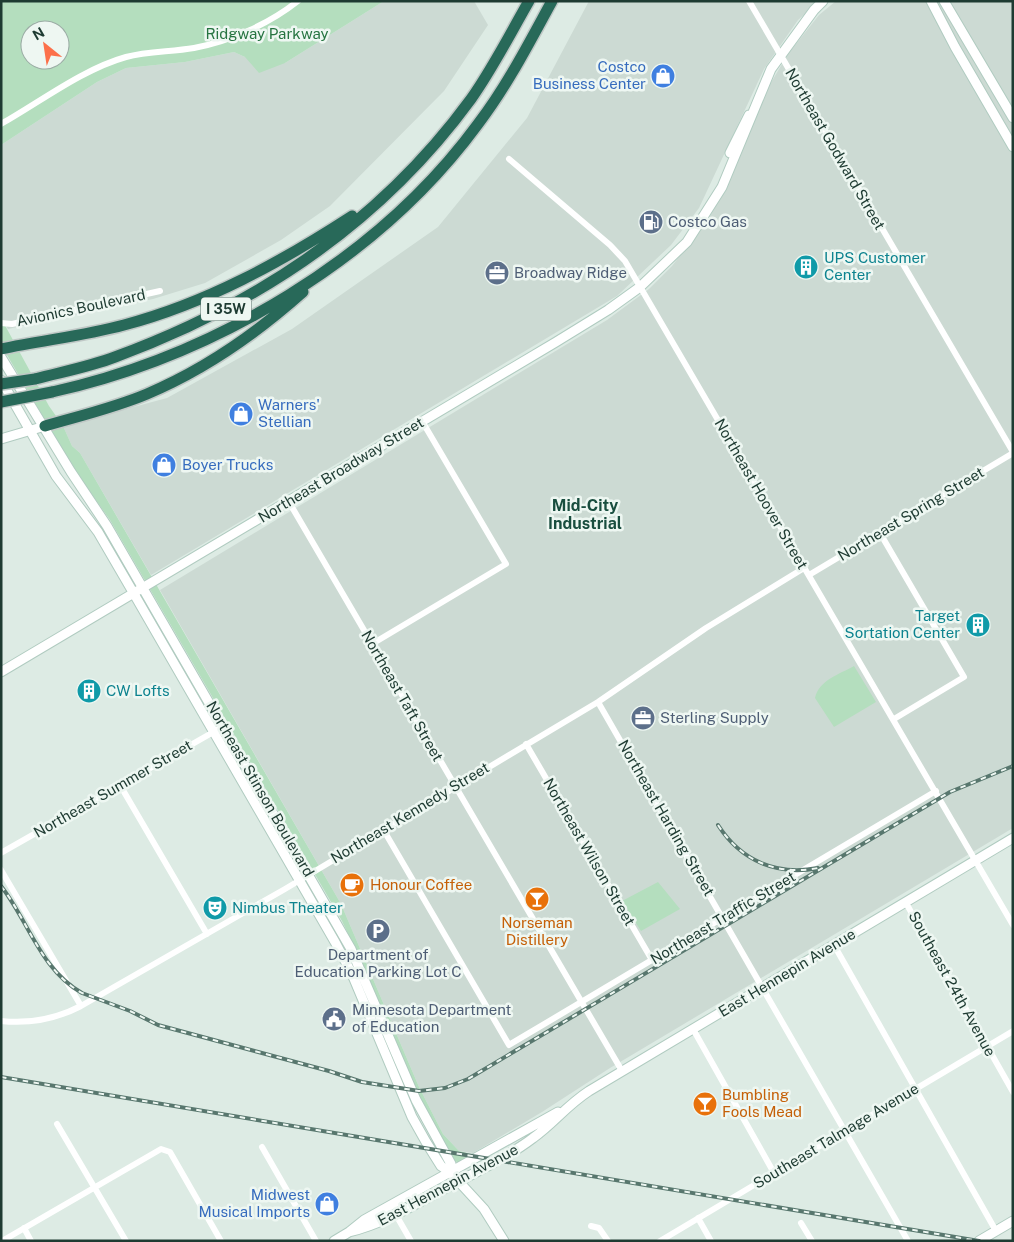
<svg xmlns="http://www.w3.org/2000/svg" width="1014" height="1242" viewBox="0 0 1014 1242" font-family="'Public Sans',sans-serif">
  <rect width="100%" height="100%" fill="#ddebe4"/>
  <path fill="#ccdad3" d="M384,1H474L488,25L444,91L330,206L281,240L205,283L153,299L8,329L1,318V145L97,82L126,68L185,62L234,52L245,57L285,63Z
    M589,1H819L798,20L764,69L699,208L671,245L617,296L151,575L80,453L72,446L63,426L167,398L292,329L438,227L527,118Z
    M836,1H1013V828L610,1068L542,1112L473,1153L459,1151L443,1134L419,1087L341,904L160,590L607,320L649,289L672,266L709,218L728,182L769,86L788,54L819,15Z"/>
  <path fill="#b4debe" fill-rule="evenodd" d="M1,1H384L285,63L259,73L245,57L234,52L185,62L126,68L97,82L1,145ZM30,30H60V60H30Z
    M1,318L49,406L63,426L72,446L80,453L341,904L419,1087L443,1134L459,1151L475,1155L460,1163L454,1161L421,1103L364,967L342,921L110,520L73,468L7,355L1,349Z
    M854,666L876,702L834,727L815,698C819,680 840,674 854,666Z
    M658,882L680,909L641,931L622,901Z"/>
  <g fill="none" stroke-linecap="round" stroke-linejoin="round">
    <defs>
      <path id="secondary" d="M931,1L955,47L1013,147
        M944,1L1013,118
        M730,153L749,115
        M1,357L71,472L107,526L351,949L416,1100L451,1164L450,1172
        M1,380L56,476L98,532L130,587L335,942L352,974L412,1117L426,1142L441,1166L450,1172L484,1209L504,1241
        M1,439L45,426
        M1,672L556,342L608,310L640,287L687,242L722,187L771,69L814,10L823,1
        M349,1232C386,1223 417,1203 450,1186C478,1171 508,1157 533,1138C554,1123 566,1106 589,1091L1013,838
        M334,1241L349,1232L364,1220L558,1112
        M979,1241L1013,1221"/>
      <path id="highway" d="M1,349C42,340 84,336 124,325C207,303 281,262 352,216
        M35,379C61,372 89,367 115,357C257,305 381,222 471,99C493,68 510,34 529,1
        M52,392C214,356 379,259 478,124C507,86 529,43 552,1
        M45,426C79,416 114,408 147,394C204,370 257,333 303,292"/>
    </defs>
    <use href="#secondary" stroke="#b0cbc0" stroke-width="11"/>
    <use href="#highway" stroke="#c0c8c6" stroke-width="14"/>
    <path stroke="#fff" stroke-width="6" d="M749,1L1013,452
      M1,124C40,102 83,69 126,57C148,51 171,52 194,48C231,41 269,24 298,1
      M509,159L610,245L625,261L1013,925
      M1,323L12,324L160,291
      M289,502L622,1071
      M880,533L964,677L894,719
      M809,575L1013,453
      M372,644L506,564L422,421
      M598,702L908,1241
      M526,744L652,960
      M120,785L207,934
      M383,829L509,1045L936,791
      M1,853L224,726
      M1,870L81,1006
      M906,903L1013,1092
      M834,945L996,1231
      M1,1021C29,1024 56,1019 81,1006L285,889L598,702L706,628L804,568
      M693,1029L774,1173
      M57,1124L126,1241
      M262,1147L316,1241
      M396,1215L411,1241
      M698,1218L711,1241
      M801,1223L812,1241
      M591,1226L599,1228L608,1241
      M24,1228L31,1241
      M2,1241L161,1149L170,1152L221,1241
      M660,1241L1013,1031"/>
    <use href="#secondary" stroke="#fff" stroke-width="9"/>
    <use href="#highway" stroke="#286959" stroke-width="11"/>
    <defs>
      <path id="rail" d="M718,825C741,861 777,876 818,868
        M1,886C29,922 40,969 82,993L130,1011L158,1025L329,1071L362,1082L419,1091L445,1088L468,1079L950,792L1013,766
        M1,1077L979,1241"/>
    </defs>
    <use href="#rail" stroke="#58776e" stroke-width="4"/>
    <use href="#rail" stroke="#eef7f2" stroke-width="2" stroke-dasharray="5.5" stroke-linecap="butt"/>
    <defs>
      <path id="highway-bridge" d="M1,384L35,379
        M1,402L52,392"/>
    </defs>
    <use href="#highway-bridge" stroke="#c0c8c6" stroke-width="14" stroke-linecap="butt"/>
    <use href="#highway-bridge" stroke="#286959" stroke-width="11"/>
  </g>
  <defs>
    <symbol id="shop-disc" viewBox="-11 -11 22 22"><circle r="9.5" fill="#3f7fe0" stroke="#eef7f2"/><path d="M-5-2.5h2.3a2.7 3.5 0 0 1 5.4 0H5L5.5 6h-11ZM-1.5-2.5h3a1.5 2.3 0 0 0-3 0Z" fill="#fff"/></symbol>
    <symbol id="fuel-disc" viewBox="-11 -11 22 22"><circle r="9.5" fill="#5c6f8a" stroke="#eef7f2"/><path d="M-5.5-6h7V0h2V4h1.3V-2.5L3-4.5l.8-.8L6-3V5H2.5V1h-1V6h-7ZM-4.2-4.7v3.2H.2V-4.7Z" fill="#fff"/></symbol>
    <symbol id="building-disc" viewBox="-11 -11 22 22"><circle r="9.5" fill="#0f9aa8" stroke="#eef7f2"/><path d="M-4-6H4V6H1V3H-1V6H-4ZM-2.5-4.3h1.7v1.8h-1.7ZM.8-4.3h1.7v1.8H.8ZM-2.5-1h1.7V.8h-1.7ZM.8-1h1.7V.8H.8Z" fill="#fff"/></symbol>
    <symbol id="office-disc" viewBox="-11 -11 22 22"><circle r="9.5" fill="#5c6f8a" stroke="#eef7f2"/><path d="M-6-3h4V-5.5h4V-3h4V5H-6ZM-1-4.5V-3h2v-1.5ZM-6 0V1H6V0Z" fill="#fff"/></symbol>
    <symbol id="cafe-disc" viewBox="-11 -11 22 22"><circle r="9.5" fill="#e8710a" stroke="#eef7f2"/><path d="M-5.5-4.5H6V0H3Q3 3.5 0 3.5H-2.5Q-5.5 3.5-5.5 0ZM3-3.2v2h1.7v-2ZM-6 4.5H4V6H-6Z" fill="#fff"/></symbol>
    <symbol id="bar-disc" viewBox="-11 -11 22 22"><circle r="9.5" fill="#e8710a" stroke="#eef7f2"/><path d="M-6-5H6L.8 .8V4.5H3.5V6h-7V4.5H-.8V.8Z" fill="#fff"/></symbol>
    <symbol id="theatre-disc" viewBox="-11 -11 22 22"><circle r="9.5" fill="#0f9aa8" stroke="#eef7f2"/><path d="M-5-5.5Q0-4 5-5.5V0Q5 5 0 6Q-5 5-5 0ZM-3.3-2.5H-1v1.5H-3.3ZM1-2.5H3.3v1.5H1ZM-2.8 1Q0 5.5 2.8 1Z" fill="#fff"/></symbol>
    <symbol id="parking-disc" viewBox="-11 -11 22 22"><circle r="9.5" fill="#5c6f8a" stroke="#eef7f2"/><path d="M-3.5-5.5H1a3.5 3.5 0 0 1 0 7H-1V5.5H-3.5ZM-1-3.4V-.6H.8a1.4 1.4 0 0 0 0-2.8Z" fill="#fff"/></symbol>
    <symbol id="civic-disc" viewBox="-11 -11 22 22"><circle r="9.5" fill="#5c6f8a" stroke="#eef7f2"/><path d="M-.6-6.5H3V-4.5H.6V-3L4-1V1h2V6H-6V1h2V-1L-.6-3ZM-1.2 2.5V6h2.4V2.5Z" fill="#fff"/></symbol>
  </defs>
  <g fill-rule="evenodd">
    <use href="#shop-disc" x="649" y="62" width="28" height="28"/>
    <use href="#fuel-disc" x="637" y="208" width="28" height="28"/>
    <use href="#building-disc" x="792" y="253" width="28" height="28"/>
    <use href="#office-disc" x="483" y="259" width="28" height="28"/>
    <use href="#shop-disc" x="227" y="400" width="28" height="28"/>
    <use href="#shop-disc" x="150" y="451" width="28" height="28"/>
    <use href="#building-disc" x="964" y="611" width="28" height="28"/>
    <use href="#building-disc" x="75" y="677" width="28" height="28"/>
    <use href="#office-disc" x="629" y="704" width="28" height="28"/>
    <use href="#cafe-disc" x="338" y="871" width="28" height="28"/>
    <use href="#bar-disc" x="523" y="885" width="28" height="28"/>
    <use href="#theatre-disc" x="201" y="894" width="28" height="28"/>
    <use href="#parking-disc" x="364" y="917" width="28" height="28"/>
    <use href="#civic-disc" x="320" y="1005" width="28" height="28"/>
    <use href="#bar-disc" x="691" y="1090" width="28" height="28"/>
    <use href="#shop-disc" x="313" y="1190" width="28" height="28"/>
  </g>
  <g text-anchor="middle" stroke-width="5" stroke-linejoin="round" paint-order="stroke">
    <rect fill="#eef7f2" stroke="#5c736c" stroke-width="1" x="201" y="297.5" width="50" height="23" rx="4"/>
    <g font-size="14" font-weight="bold" fill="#1e3b32">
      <text x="226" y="314">I 35W</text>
    </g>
    <g font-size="15" fill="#267441" stroke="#eef7f2">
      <text x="267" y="39">Ridgway Parkway</text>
    </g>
    <g font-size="15" fill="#366cbe" stroke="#eef7f2" text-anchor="end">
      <text x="646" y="72">Costco<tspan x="646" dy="17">Business Center</tspan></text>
      <text x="258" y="410" text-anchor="start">Warners'<tspan x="258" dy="17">Stellian</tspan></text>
      <text x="182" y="470" text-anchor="start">Boyer Trucks</text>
      <text x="310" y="1200">Midwest<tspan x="310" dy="17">Musical Imports</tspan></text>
    </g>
    <g font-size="15" fill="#1e3b32" stroke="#eef7f2">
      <text transform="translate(835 149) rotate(60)" y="5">Northeast Godward Street</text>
      <text transform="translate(81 308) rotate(-12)" y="5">Avionics Boulevard</text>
      <text transform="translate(341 470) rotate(-31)" y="5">Northeast Broadway Street</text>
      <text transform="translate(761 494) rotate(60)" y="5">Northeast Hoover Street</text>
      <text transform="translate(911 514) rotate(-31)" y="5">Northeast Spring Street</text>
      <text transform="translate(402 696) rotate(60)" y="5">Northeast Taft Street</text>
      <text transform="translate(113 789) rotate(-30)" y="5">Northeast Summer Street</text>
      <text transform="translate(260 789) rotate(60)" y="5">Northeast Stinson Boulevard</text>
      <text transform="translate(410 813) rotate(-31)" y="5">Northeast Kennedy Street</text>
      <text transform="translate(666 818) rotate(60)" y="5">Northeast Harding Street</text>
      <text transform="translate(589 852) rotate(60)" y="5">Northeast Wilson Street</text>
      <text transform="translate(723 918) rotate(-31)" y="5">Northeast Traffic Street</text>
      <text transform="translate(787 973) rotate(-31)" y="5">East Hennepin Avenue</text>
      <text transform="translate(952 984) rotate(61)" y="5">Southeast 24th Avenue</text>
      <text transform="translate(836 1136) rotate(-31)" y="5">Southeast Talmage Avenue</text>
      <text transform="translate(448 1185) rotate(-28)" y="5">East Hennepin Avenue</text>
    </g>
    <g font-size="15" fill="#4e5e75" stroke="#eef7f2" text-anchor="start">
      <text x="668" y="227">Costco Gas</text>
      <text x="514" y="278">Broadway Ridge</text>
      <text x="660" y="723">Sterling Supply</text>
      <text x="378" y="960" text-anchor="middle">Department of<tspan x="378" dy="17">Education Parking Lot C</tspan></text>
      <text x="352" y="1015">Minnesota Department<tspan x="352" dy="17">of Education</tspan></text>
    </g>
    <g font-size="15" fill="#0d838f" stroke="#eef7f2" text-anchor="start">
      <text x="824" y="263">UPS Customer<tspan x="824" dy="17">Center</tspan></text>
      <text x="960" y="621" text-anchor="end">Target<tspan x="960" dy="17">Sortation Center</tspan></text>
      <text x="106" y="696">CW Lofts</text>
      <text x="232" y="913">Nimbus Theater</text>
    </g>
    <g font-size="15" fill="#c56008" stroke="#eef7f2" text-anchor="start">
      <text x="370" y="890">Honour Coffee</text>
      <text x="537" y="928" text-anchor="middle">Norseman<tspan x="537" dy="17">Distillery</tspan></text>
      <text x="722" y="1100">Bumbling<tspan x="722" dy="17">Fools Mead</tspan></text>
    </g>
    <g font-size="16" font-weight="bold" fill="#194e3f" stroke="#eef7f2">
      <text x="585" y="511">Mid-City<tspan x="585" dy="18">Industrial</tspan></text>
    </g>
  </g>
  <rect width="1014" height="1242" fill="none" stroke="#1e3b32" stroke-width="5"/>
  <g transform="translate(45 45) rotate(330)"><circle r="24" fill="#eef7f2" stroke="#9baca5"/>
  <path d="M0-4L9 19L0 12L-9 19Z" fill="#fc704a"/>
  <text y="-8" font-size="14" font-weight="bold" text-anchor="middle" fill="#1e3b32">N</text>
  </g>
</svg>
